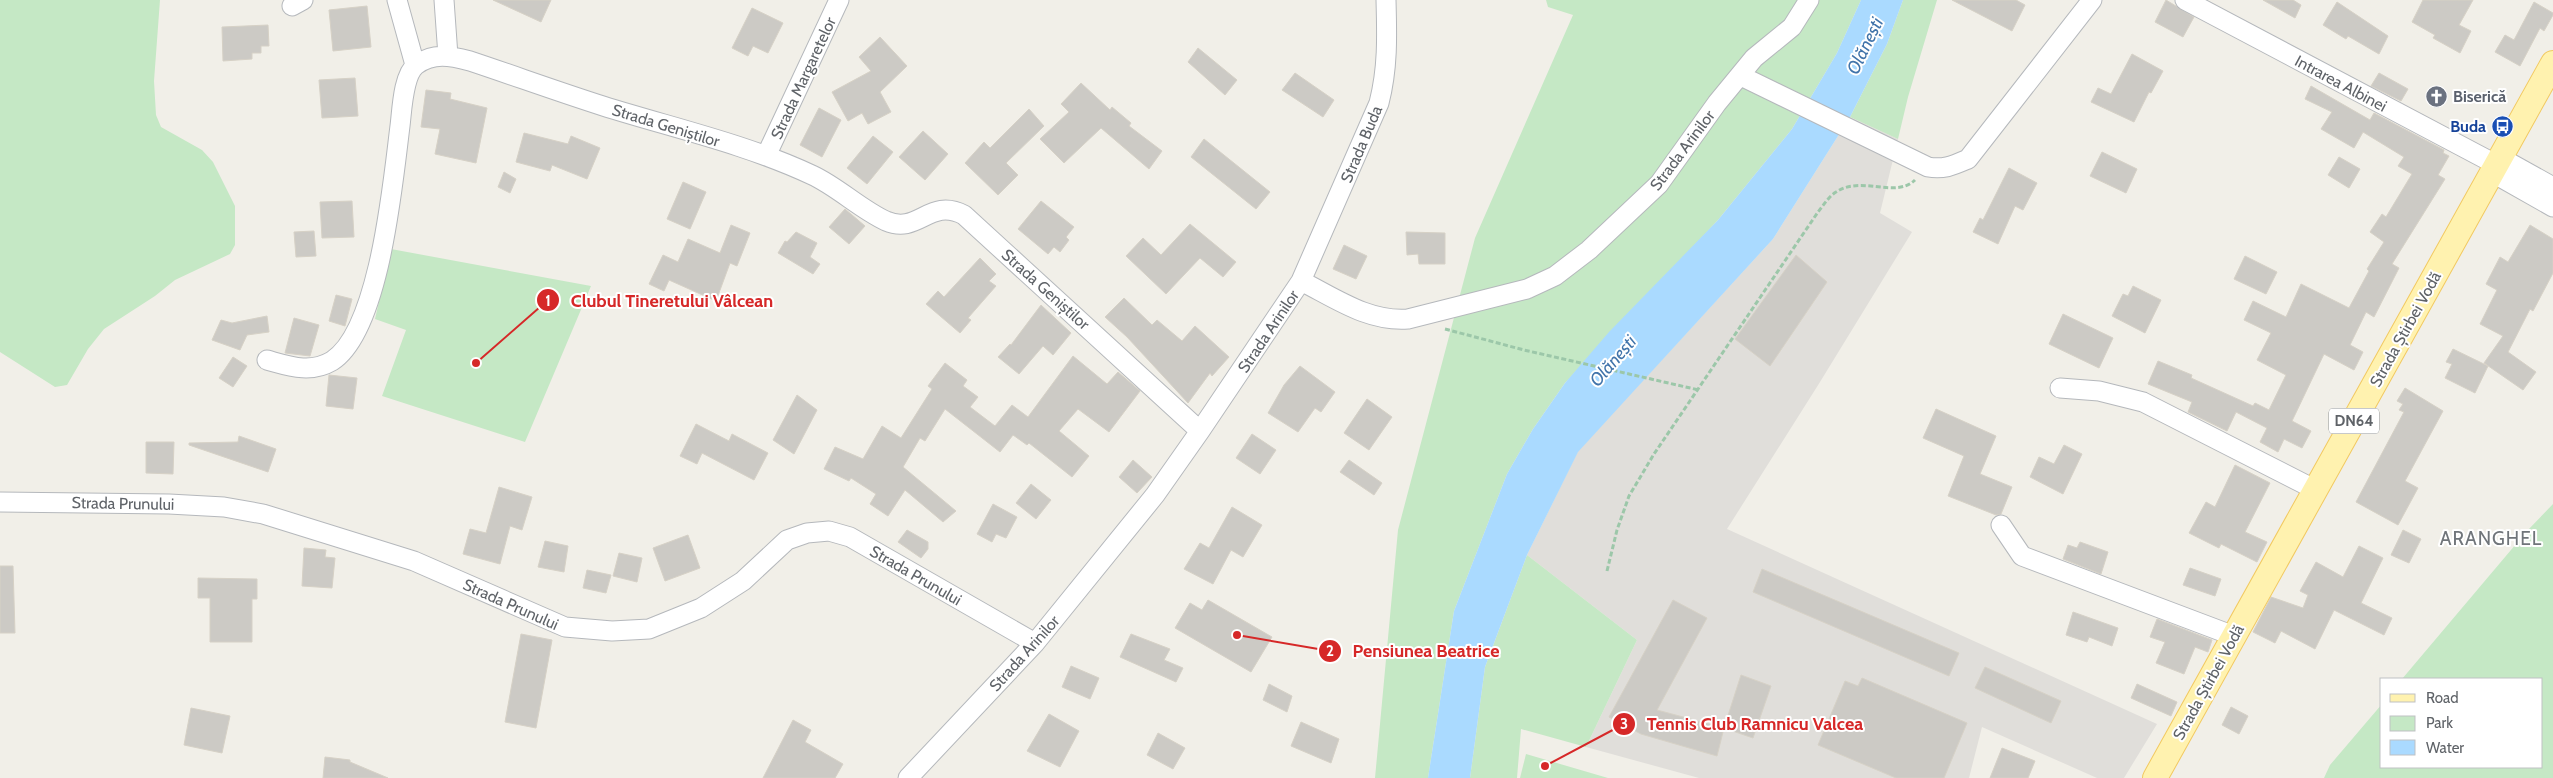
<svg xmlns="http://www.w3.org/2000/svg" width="2553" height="778" viewBox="0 0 2553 778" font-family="Cabin,sans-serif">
  <rect width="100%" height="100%" fill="#f1efe8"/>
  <path fill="#e0deda" d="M1850,117L1898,139L1880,213L1912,232L1820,382L1727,529L2157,724L2124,778H2097L1982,727L1969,778H1699L1586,747L1637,640L1527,555L1578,451L1773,239Z"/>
  <path fill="#c5e8c5" d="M0,0H160L154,81L156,115L161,127L202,150L213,162L235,206V245L230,254L175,280L155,296L104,329L88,349L67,385L55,387L0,352Z
    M1546,0H1861L1837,53L1792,129L1718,220L1565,383L1533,429L1507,474L1454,611L1428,778H1375L1398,530L1475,238L1573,15L1548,7Z
    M1903,0H1937L1908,97L1898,139L1850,117L1887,44Z
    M391,249L591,286L525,442L382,396L406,330L375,319Z
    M2553,504V778H2324L2330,765L2382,704V767H2542V679H2402L2527,531Z
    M1527,555L1637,640L1586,747L1521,729L1517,778H1470L1485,667Z
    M1526,754L1608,778H1520Z"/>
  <path fill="#aadaff" d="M1861,0H1903L1887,44L1850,117L1773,239L1578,452L1527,555L1485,667L1470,778H1428L1454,611L1507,474L1533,429L1565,383L1609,332L1718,220L1792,129L1837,53Z"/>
  <path fill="#cccac5" stroke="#d6d1c6" d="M493,0H551L541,22Z
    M1952,0H2016L2025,5L2012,31Z
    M2166,0L2194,17L2183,37L2155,22Z
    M2263,0H2293L2301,5L2295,18Z
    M2423,0H2473L2459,25L2471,31L2460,53L2433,38L2435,35L2412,22Z
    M2337,2L2388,36L2379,54L2348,36L2346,39L2323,25Z
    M2534,2L2553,13V15L2544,31L2540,28L2520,66L2495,52L2505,35L2514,40Z
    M367,6L371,47L333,51L329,10Z
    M752,8L783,23L768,53L753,46L748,56L732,48Z
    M268,25L269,46H261V53H252V59L223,61L222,27Z
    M880,37L907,66L880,92L891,112L868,124L862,113L848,121L832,92L871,71L859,57Z
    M1198,48L1237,80L1225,95L1188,62Z
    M2132,54L2163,71L2151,93L2149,92L2134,122L2091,102L2098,88L2111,94Z
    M1295,73L1334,100L1323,117L1282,90Z
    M2379,73L2408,89L2401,101L2371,86Z
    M355,78L358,116L322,118L319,80Z
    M1081,83L1110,110L1112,107L1131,123L1129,126L1162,151L1149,169L1101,128L1064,163L1040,139L1069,112L1061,104Z
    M2311,86L2370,120L2374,113L2444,150L2443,153L2449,156L2438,175L2445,179L2392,264L2399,268L2374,317L2366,312L2350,345L2363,352L2354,370L2324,354L2292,421L2311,431L2302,448L2284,439L2278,452L2260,442L2267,428L2236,412L2227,431L2188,412L2192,402L2148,384L2158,361L2192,375L2191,378L2253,406L2255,403L2269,410L2286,375L2257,360L2271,333L2244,320L2253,301L2286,317L2301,284L2349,308L2369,271L2367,269L2384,242L2370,232L2382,214L2386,217L2412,174L2398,166L2404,157L2363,132L2354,148L2321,129L2332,112L2305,99Z
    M426,90L451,93L450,99L487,108L476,163L435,154L440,129L421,127Z
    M819,108L841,120L822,157L800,145Z
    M1029,109L1044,126L1006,163L1018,175L998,195L965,163L984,142L990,148Z
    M923,131L948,154L925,180L899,157Z
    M524,133L568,144L571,136L600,148L587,179L552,165L550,171L516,162Z
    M873,136L893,152L867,184L847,168Z
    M1204,139L1270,192L1256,209L1191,157Z
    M2102,152L2137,169L2126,193L2090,176Z
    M2339,157L2360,169L2349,188L2328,175Z
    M2009,168L2037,183L2023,210L2015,206L1998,244L1973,232L1980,218L1983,220Z
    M504,172L516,179L510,193L498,187Z
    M683,182L706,192L690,229L667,219Z
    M352,201L354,237L322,238L320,202Z
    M1041,201L1074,227L1066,237L1069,240L1060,252L1054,247L1048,254L1018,229Z
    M845,209L865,226L849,244L829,227Z
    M1190,224L1236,262L1223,277L1200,258L1166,294L1126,256L1143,238L1161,255Z
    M731,225L750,233L737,266L730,263L716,301L669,280L664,291L649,284L663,255L678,262L688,239L720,253Z
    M2530,225L2553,239V273L2533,311L2530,309L2508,352L2536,372L2523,390L2484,363L2503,336L2480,324L2497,290L2486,284L2500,257L2508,262Z
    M314,231L316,256L296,257L294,232Z
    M796,232L817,243L810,257L820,264L813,274L778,253L785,241L787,242Z
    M1406,232L1445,233V264H1419L1418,254L1407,255Z
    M1344,245L1367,256L1356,279L1333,269Z
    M1796,255L1827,282L1770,366L1735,339Z
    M2245,256L2277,272L2266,294L2234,279Z
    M980,258L996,274L989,281L996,286L968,318L971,320L960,333L926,304L938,291L944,297Z
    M2133,286L2161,300L2145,333L2112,316L2123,294L2128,296Z
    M336,295L352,299L345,326L329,321Z
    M1124,298L1152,325L1157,320L1182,341L1195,326L1229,357L1212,376L1210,373L1188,403L1127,337L1105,317Z
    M1041,305L1071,333L1053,355L1043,346L1019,374L998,357L1010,344L1011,345Z
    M2063,314L2113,338L2099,368L2049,344Z
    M267,316L269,332L247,335L240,350L212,340L221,320L232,323Z
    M294,318L319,325L310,356L285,353Z
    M2453,349L2488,366L2475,393L2445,378L2452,364L2446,362Z
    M1073,356L1107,384L1118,372L1140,391L1109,432L1078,409L1059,431L1089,456L1072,477L1029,443L1027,445L1013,435L1000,452L945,409L925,441L920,438L903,467L956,511L943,522L905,490L888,516L870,504L876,494L851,478L849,481L824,469L835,447L863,459L882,426L901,438L932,389L928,386L945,363L967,380L963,386L978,397L970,407L995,426L1012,405L1028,417Z
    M233,357L247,366L233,387L219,378Z
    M1300,366L1335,392L1321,412L1315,408L1298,432L1268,413L1284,385Z
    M329,375L357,378L353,409L326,406Z
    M2405,388L2443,411L2405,481L2418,488L2398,525L2356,502L2404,412L2399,410L2403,404L2397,401Z
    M797,395L817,410L794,454L773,440Z
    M1367,399L1392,417L1369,450L1344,433Z
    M1936,409L1996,436L1980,474L2012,487L2001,514L1996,515L1948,496L1964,456L1923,438Z
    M696,424L729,441L732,434L768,453L754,480L702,453L697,464L680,456Z
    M1252,434L1276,450L1260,474L1236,458Z
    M239,436L276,449L268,472L189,445V443L238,442Z
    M146,442H174L173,474L146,473Z
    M2064,445L2082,454L2063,494L2030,477L2039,457L2054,464Z
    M1133,460L1152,477L1137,493L1119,477Z
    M1349,460L1382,483L1374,495L1340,472Z
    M2235,465L2270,483L2245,532L2267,542L2257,562L2221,544L2219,548L2189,533L2206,502L2215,507Z
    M1031,484L1051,500L1036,519L1016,503Z
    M499,487L532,497L522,530L510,526L500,564L463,554L470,529L486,533Z
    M993,504L1017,517L1006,538L996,534L992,542L977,534Z
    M1232,507L1262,525L1243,557L1231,550L1213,584L1184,569L1200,543L1209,548Z
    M907,530L928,542V549L921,558L898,542Z
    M2403,530L2421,539L2409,563L2391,555Z
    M688,535L700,568L665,581L653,548Z
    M545,541L568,546L564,572L538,567Z
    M2080,542L2108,552L2101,574L2063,559L2068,545L2077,548Z
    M2359,546L2383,558L2361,603L2392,618L2384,635L2334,610L2315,649L2281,631L2275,643L2253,632L2271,597L2303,608L2308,595L2300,591L2316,562L2343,577Z
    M304,548L326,550L325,557L335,558L332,588L302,586Z
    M619,553L642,558L637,582L613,576Z
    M0,566H13L15,633H0Z
    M2190,568L2221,579L2215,596L2183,585Z
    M1762,569L1959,653L1949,676L1753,592Z
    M587,570L611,575L606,593L583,588Z
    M198,578L257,579V599H252V642H210V598H198Z
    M1208,600L1272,637L1251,672L1175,628L1190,603L1202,610Z
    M1673,600L1707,618L1657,710L1724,728L1717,756L1641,734L1609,717Z
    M2073,612L2118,628L2112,646L2089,637L2087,642L2066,635Z
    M2157,619L2212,640L2208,652L2195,647L2184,674L2156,663L2165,642L2150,637Z
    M521,634L552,640L536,728L505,722Z
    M1131,634L1170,649L1164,660L1183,668L1176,682L1120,657Z
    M1071,666L1099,678L1090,699L1062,687Z
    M1985,667L2061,701L2051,723L1975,688Z
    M1741,675L1771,686L1753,738L1724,728Z
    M1862,678L1967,723L1944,778H1896L1818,745L1845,681L1858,686Z
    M1269,684L1292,696L1287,712L1263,700Z
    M2137,684L2177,702L2171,716L2131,698Z
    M2231,707L2248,716L2239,734L2222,725Z
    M191,708L230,716L222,753L184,745Z
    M1049,714L1079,731L1060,767L1027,751Z
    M793,720L811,730L805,742L843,764L835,778H763Z
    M1301,722L1339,739L1331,763L1291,746Z
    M1158,733L1185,748L1173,769L1147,755Z
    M2002,748L2035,761L2028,778H1990Z
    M325,757L350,760V762L388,778H323Z"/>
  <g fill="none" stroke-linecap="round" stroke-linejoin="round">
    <defs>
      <path id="minor" d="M397,0L415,65
        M444,0L448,56
        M2185,0L2497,165
        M292,6L303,0
        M1741,76L1928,167C1944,170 1954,165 1968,159L2092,0
        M766,156L839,0
        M2501,158L2553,187
        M2493,173L2553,207
        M1301,281C1335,298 1368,322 1408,319L1527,289L1555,276L1589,250L1659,184L1717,103L1754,58L1792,27L1809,0
        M267,360C289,366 310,374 332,361C380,330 393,181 400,126C402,110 403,75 416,65C433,52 451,56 470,61C515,76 559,92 603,106C673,128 746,144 812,175C838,187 860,209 886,221C919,235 929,197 964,215L1200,431
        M2060,388L2099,391L2143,402L2316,490
        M0,502L169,504L224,507L263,514L414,561L565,627L612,631L649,629L701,608L743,581L787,540L807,533L829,531L850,537L1035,643
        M2001,525L2022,556L2234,636
        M908,778L1035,643L1155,495L1200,431L1301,281L1379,103C1388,68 1387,36 1386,0"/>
      <path id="major" d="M2155,778L2553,63"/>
    </defs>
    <use href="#minor" stroke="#b5b8bc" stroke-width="21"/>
    <use href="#major" stroke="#f2c960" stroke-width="26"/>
    <path stroke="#9cc7a9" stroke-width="3" stroke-dasharray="5 2.5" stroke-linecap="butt" d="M1445,329L1524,350L1699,390
      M1607,571L1617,530L1629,496L1654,454L1818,212C1823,206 1829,196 1836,192C1862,175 1895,199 1915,180"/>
    <use href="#minor" stroke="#fff" stroke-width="19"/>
    <use href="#major" stroke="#fff2af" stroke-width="24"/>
  </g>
  <defs>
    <symbol id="church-disc" viewBox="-11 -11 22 22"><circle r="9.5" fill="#6b7280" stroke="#fff"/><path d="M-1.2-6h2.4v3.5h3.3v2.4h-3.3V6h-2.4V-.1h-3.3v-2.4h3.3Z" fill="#fff"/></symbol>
    <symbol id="bus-disc" viewBox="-11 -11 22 22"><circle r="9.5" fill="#1a4fb4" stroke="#fff"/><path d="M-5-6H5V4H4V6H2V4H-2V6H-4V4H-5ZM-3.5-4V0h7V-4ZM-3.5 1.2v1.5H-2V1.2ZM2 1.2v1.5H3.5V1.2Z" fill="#fff"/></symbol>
  </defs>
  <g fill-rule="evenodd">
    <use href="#church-disc" x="2424" y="84" width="25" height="25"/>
    <use href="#bus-disc" x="2490" y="114" width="25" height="25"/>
  </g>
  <g text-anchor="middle" stroke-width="4" stroke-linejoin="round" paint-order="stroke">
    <rect fill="#fff" stroke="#8f9295" stroke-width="1" x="2329" y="408.5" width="50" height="25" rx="4"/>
    <g font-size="15" font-weight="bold" fill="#5f6368">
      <text x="2354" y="426">DN64</text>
    </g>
    <g font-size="16" fill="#5f6368" stroke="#fff">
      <text transform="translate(803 78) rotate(-65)" y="6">Strada Margaretelor</text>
      <text transform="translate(2341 83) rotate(28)" y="6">Intrarea Albinei</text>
      <text transform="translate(666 125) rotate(17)" y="6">Strada Geniștilor</text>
      <text transform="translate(1361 144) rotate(-67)" y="6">Strada Buda</text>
      <text transform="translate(1682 150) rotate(-53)" y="6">Strada Arinilor</text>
      <text transform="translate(1046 289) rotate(42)" y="6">Strada Geniștilor</text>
      <text transform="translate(2405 329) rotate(-61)" y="6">Strada Știrbei Vodă</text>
      <text transform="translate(1268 331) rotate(-56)" y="6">Strada Arinilor</text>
      <text transform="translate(123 503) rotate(1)" y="6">Strada Prunului</text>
      <text transform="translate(916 575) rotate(30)" y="6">Strada Prunului</text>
      <text transform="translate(511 604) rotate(24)" y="6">Strada Prunului</text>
      <text transform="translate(1024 653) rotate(-48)" y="6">Strada Arinilor</text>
      <text transform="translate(2208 682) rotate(-61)" y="6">Strada Știrbei Vodă</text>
    </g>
    <g font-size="16" font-weight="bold" fill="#5b616d" stroke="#fff" text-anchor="start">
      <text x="2453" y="102">Biserică</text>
    </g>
    <g font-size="16" font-weight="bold" fill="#164399" stroke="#fff" text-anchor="end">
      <text x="2486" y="132">Buda</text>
    </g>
    <g font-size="18" font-style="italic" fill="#4174aa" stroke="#fff">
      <text transform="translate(1865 46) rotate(-64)" y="6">Olănești</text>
      <text transform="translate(1613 361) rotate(-49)" y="6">Olănești</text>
    </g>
    <g font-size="19" letter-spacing="1" fill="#70757a" stroke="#fff">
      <text x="2491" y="545">ARANGHEL</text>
    </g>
  </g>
  <path fill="none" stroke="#d62828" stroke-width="2" d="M476 363L548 300M1237 635L1330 651M1545 766L1624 724"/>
  <g fill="#d62828" stroke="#fff" stroke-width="2">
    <circle cx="476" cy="363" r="5"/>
    <circle cx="1237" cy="635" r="5"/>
    <circle cx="1545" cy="766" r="5"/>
    <circle cx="548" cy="300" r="12"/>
    <circle cx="1330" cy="651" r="12"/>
    <circle cx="1624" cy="724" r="12"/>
  </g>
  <g font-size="15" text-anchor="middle" font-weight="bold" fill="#fff">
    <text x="548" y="306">1</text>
    <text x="1330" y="656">2</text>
    <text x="1624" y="729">3</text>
  </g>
  <g font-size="18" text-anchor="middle" font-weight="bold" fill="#d62828" stroke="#fff" stroke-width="4" stroke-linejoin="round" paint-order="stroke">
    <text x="672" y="307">Clubul Tineretului Vâlcean</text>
    <text x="1426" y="657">Pensiunea Beatrice</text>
    <text x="1755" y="730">Tennis Club Ramnicu Valcea</text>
  </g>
  <rect x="2380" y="678" width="162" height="90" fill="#ffffff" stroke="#bfc1c3"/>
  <rect x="2390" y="694" width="25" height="8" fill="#fff2af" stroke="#bfc1c3"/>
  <text x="2426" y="703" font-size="15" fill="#5f6368">Road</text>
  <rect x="2390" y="716" width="25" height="15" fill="#c5e8c5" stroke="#bfc1c3"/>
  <text x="2426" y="728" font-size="15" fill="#5f6368">Park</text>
  <rect x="2390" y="740" width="25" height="15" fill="#aadaff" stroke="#bfc1c3"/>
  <text x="2426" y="753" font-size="15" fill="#5f6368">Water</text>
</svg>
